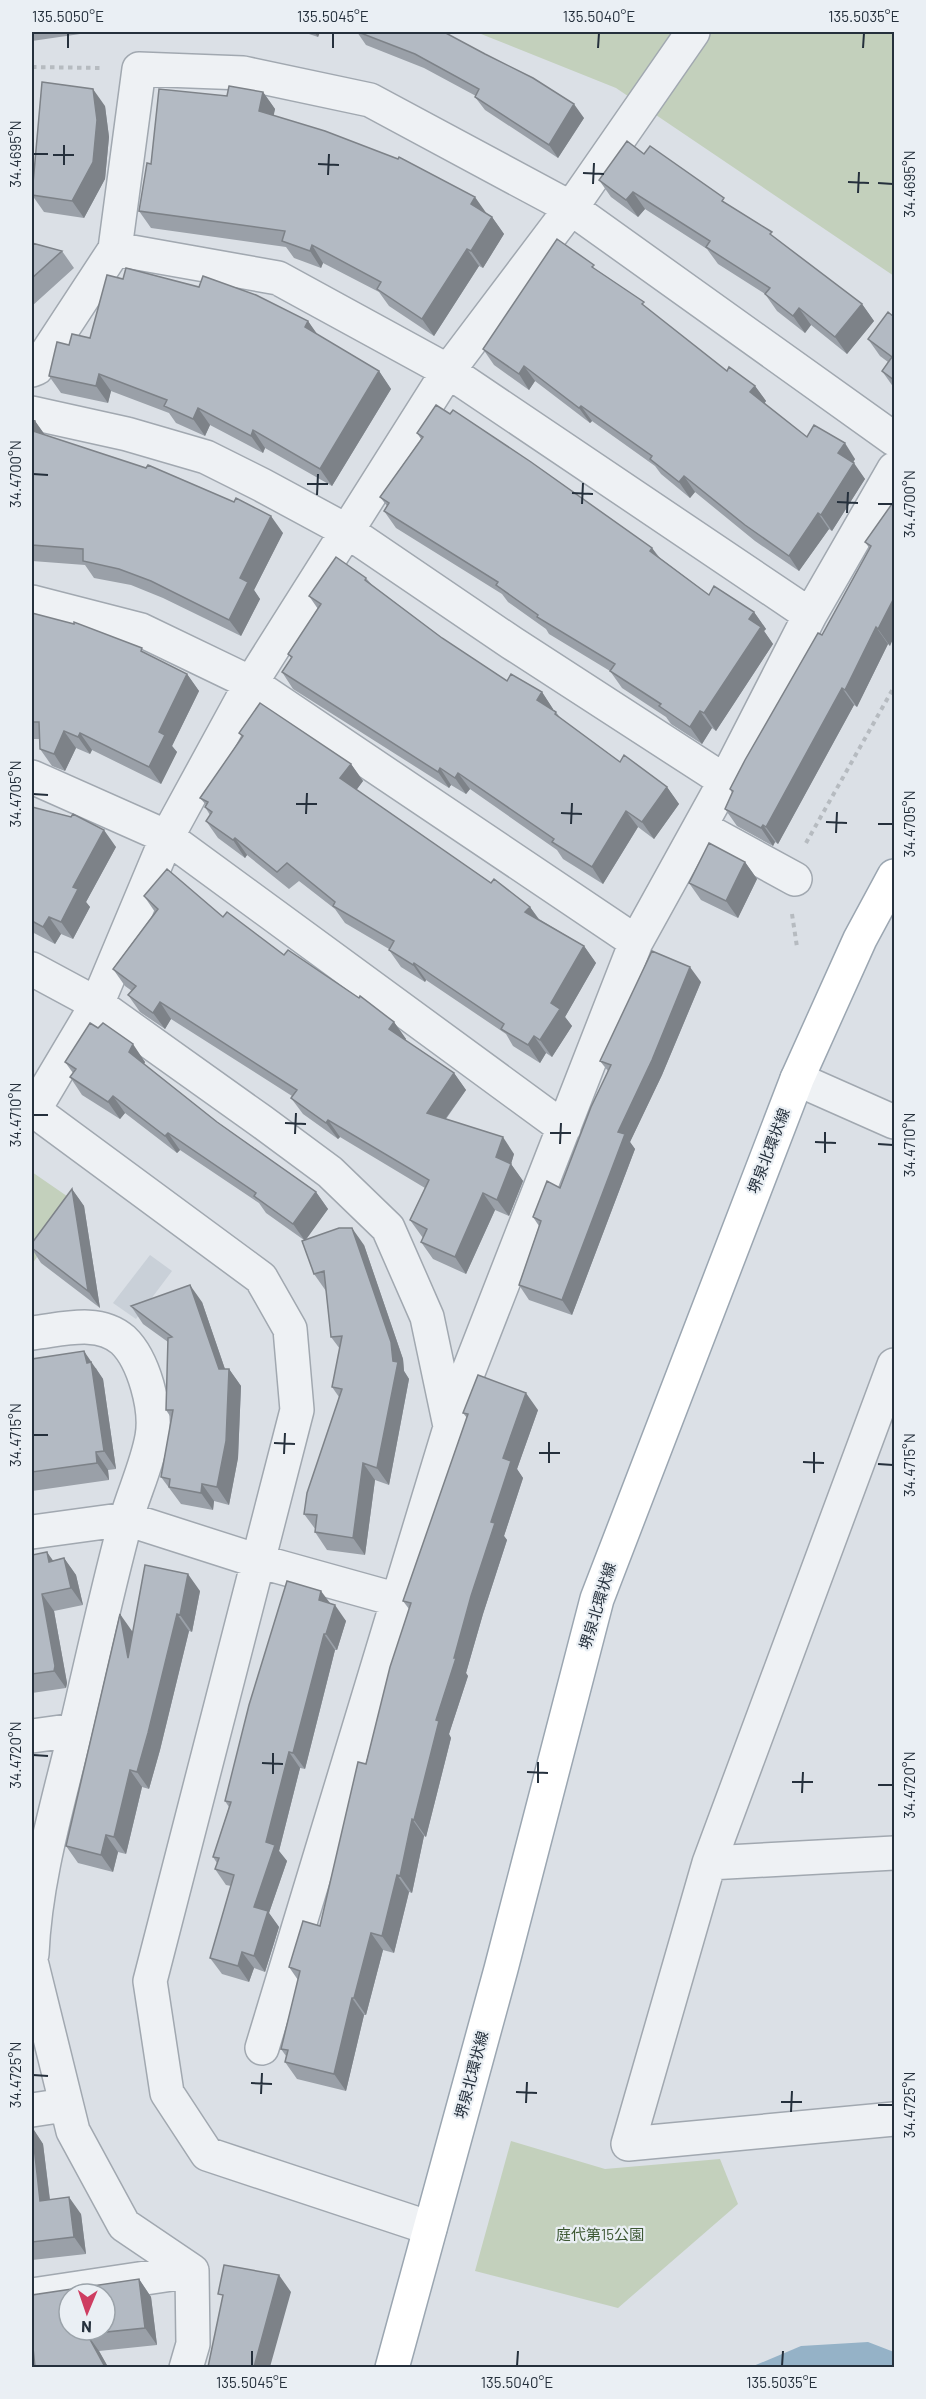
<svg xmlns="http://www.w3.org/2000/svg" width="926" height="2399" viewBox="0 0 926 2399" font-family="Barlow,'Noto Sans JP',sans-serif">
  <rect width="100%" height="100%" fill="#dbe0e6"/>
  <path fill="#c9d0d8" d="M150,1255L172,1271L136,1319L113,1303Z"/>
  <path fill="#c3d0bc" d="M476,32H894V276L616,88Z
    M32,1172L77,1203L32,1264Z
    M511,2141L605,2169L720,2159L738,2204L618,2308L475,2271Z"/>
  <path fill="#95b2c7" d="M868,2342L894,2352V2367H751L801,2346Z"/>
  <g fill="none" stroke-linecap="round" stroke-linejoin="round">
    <defs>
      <path id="minor" d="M115,249L278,278L448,371L810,615
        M32,370L37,368L115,249L139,69L243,73L370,100L571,208L894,439
        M32,413L127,434L206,457L262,485L347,531L512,643L725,781
        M32,602L141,630L251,683L636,942
        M32,777L167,837L564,1128
        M700,827L795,879
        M32,969L97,1004L261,1121L330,1172L388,1228L427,1317L450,1426
        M797,1079L894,1122
        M32,1109L261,1278L290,1329L297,1410L150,1981L167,2093L207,2154L430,2228
        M34,1110L97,1004L167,837L251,683L448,371L571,208L693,32
        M32,1333C61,1330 98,1318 123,1340C144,1360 157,1409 152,1437C147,1465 134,1492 126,1520C106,1594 90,1670 72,1745C55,1814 35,1883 32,1954
        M894,1365L709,1863L628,2144L894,2119
        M32,1532L127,1519L258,1561L398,1600
        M32,1736L75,1730
        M709,1863L894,1853
        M32,1965L73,2131L124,2225L192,2271L193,2344L186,2368
        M262,2048L462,1388L636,942L725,781L810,615L894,469
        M32,2110L65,2105
        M32,2295L192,2271"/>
      <path id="major" d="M392,2368L501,1969L597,1599L797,1079L860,939L894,876"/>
    </defs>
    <use href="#minor" stroke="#a1a8b0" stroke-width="36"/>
    <use href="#major" stroke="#9ba6b1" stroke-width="36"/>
    <path stroke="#b6bbc0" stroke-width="4" stroke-dasharray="4.5 4.5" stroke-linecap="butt" d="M32,67L103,68
      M806,843L894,687
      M792,914L797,947"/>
    <use href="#minor" stroke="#eef1f4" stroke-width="33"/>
    <use href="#major" stroke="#fff" stroke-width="33"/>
  </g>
  <path fill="#9aa0a8" d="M32,32H80V34L32,41Z
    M303,32H320L318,37Z
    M357,32L584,118L558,158L485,110L475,97L476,96L424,68L366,45Z
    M263,92L275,109L273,116L492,217L504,234L483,268L479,266L434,336L389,306L379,292L323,263L321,268L294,258L286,247L151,228L139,211L151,164L227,96Z
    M105,106L109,137L105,179L84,218L44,212L32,195Z
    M644,154L729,205L777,240L862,304L874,321L847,354L811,325L805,333L777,311L765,294L718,264L707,249L645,209L638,217L611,197L599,180Z
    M32,243L62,251L74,268L32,306Z
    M599,272L727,371L755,386L766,401L764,404L807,437L855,459L853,463L865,479L832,531L829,529L799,571L755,541L695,492L690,498L661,474L655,466L592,421L590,423L535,381L529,390L494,365L483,349Z
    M123,279L308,321L316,334L379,371L391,389L332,486L265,448L263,453L210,425L205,436L176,423L169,413L111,391L108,403L61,393L49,376L69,345L90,338Z
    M894,317V388L882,371L888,362L880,356L868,339Z
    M32,420L35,421L45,435L283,533L254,590L260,599L241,636L163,598L131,585L94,578L85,565L32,561Z
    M417,433L652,548L660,558L709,595L754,612L766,629L764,631L773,644L716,731L712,728L702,744L671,724L666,717L622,688L610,671L549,634L546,629L508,602L502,594L396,528L384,511L387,506L380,497L421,439Z
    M894,501L890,646L888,644L857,707L854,705L778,844L775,842L773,846L737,826L725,809L732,793L730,789L822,635L870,549L865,542Z
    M366,578L372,585L442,638L507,681L542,692L553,709V710L556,712L561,719L620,762L667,787L679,804L654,839L638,827L603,884L563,859L557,850L470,789L466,794L451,785L449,788L293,689L282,672L291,658L288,654L318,609L309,596Z
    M32,613L145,653L187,674L199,691L172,746L177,752L161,784L92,750L90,754L76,748L65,771L52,766L40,749V739H32Z
    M239,733L351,764L363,781L356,790L491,883L530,907L539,919L584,946L596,963L565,1017L572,1026L552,1057L546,1053L540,1063L513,1046L506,1034L426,980L425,982L401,967L389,950V949L345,923L335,909L299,881L289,889L247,855L245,858L218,838L206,821L210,815L205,807L206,805L200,798L242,737Z
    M32,805L33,807L116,847L86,902L90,907L73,939L61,934L55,944L32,932Z
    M745,862L757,879L738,918L701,900L689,883Z
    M144,896L223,917L394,1022L406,1039L405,1040L454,1073L466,1090L446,1119L514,1154L511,1164L523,1181L509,1216L495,1210L466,1274L433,1259L421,1242L423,1238L410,1220L425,1188L340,1137L338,1139L303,1114L291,1098L292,1096L171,1019L165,1029L140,1012L128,995L132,991L125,986L113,969L155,912Z
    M701,982L662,1075L630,1142L635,1149L572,1315L529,1300L519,1285L539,1226L533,1217L560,1188L608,1071L600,1061Z
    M98,1028L145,1062L144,1064L217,1122L316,1192L328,1209L305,1240L364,1245L403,1359L404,1371L409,1379L389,1485L375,1480L365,1555L327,1550L315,1532L316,1530L304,1514L339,1397L332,1387L340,1349L331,1337L326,1291L314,1274L304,1240L266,1213L259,1203L180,1150L177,1153L125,1113L120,1119L82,1095L70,1077L73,1073L65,1062Z
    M72,1189L84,1206L100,1308L41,1263L32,1249V1243Z
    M202,1302L225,1369H229L241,1386L238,1458L229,1505L214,1501L213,1510L181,1504L161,1477L172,1419L166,1410L168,1342L143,1324L131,1306Z
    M32,1359L96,1368L97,1370L103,1379L116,1469L108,1470L109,1480L32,1491Z
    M538,1410L517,1469L523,1478L504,1536L507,1540L483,1614L466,1673L468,1676L449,1734L451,1738L426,1837L424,1836L412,1893L409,1892L394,1953L383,1950L366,2015H364L346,2091L297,2079L285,2062L286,2056L281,2049L298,1980L289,1967L320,1926L409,1609L403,1601L467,1418L463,1413Z
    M32,1555L53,1561L64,1558L76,1575L83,1605L54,1611L67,1683L66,1688L32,1693Z
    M200,1591L192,1632L189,1631L160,1750L149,1789L142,1787L126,1854L118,1852L113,1872L78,1863L66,1846L132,1631L133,1633Z
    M330,1603L346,1621L337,1650H335L305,1769L300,1768L279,1851L287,1861L269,1913L279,1927L265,1972L254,1968L249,1982L222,1974L210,1958L231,1886L226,1885L215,1869L217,1863L213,1857L229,1807L225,1801Z
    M32,2127L43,2144L50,2199L81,2214L86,2254L32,2260Z
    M139,2279L151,2297L157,2345L99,2351L108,2367H35Z"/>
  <path fill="#7d8288" d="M314,32H320L318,37Z
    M93,89L105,106L109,137L105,179L84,218L72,201Z
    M263,92L275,109L271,129L259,111Z
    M574,104L584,118L558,158L549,145Z
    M633,192L645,209L638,217L626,200Z
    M475,197L487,214L471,204Z
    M492,217L504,234L483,268L471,251Z
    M312,245L323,263L321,268L310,251Z
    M467,249L479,266L434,336L422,319Z
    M862,304L874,321L847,354L835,337Z
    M799,308L811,325L805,333L793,316Z
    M308,321L320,338L305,327Z
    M524,366L535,381L529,390L519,374Z
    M379,371L391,389L332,486L320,469Z
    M99,374L111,391L108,403L96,386Z
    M755,386L766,401L761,408L750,392Z
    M581,406L592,421L590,423L579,408Z
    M198,408L210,425L205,436L193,419Z
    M35,421L47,438L33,431Z
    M253,430L265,448L263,453L251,436Z
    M845,443L855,459L849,469L838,453Z
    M854,463L865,479L832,531L821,515Z
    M684,476L695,492L690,498L679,482Z
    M818,513L829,529L799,571L789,556Z
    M271,516L283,533L254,590L260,599L241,636L229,620L240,578Z
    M652,548L664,565L650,551Z
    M894,598V637L890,646L878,629Z
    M754,612L766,629L764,631L773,644L716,731L704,713L749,619Z
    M876,627L888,644L857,707L845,690Z
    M187,674L199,691L172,746L177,752L161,784L149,767L159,732Z
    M842,688L854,705L778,844L766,827Z
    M542,692L553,709L548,717L537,700Z
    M700,711L712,728L702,744L690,727Z
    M64,731L76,748L65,771L54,754Z
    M80,733L92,750L90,754L78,737Z
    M351,764L363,781L352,796L340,778Z
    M440,768L451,785L449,788L438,772Z
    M458,773L470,789L466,794L455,778Z
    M667,787L679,804L654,839L642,822Z
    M626,811L638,827L603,884L592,867Z
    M763,825L775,842L773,846L761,828Z
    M104,830L116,847L86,902L90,907L73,939L61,922L73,887Z
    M235,838L247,855L245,858L233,840Z
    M745,862L757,879L738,918L726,901Z
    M530,907L542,924L525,912Z
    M49,917L61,934L55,944L43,927Z
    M584,946L596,963L565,1017L572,1026L552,1057L540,1040L551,1003Z
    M414,963L426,980L425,982L413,965Z
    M690,967L701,982L662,1075L630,1142L635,1149L572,1315L562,1300L618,1132Z
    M160,1002L171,1019L165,1029L153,1013Z
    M394,1022L406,1039L401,1046L389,1029Z
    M534,1036L546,1053L540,1063L528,1045Z
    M133,1044L145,1062L141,1070L129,1052Z
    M454,1073L466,1090L438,1129L427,1113Z
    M113,1096L125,1113L120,1119L108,1102Z
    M328,1120L340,1137L338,1139L326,1123Z
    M168,1133L180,1150L177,1153L165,1136Z
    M503,1137L514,1154L511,1164L523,1181L509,1216L497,1200L496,1157Z
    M72,1189L84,1206L100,1308L88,1291Z
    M316,1192L328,1209L305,1241L293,1224Z
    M483,1193L495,1210L466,1274L455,1257Z
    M352,1228L364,1245L403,1359L404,1371L409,1379L389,1485L377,1468Z
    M190,1285L202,1302L228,1378L229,1369L241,1386L238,1458L229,1505L217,1487L219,1369Z
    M84,1351L103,1379L116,1469L104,1451Z
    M526,1393L538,1410L517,1469L523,1478L504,1536L507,1540L483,1614L466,1673L468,1676L449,1734L451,1738L426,1837L414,1820L436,1720L454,1658L491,1522L503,1458Z
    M96,1452L108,1470L109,1480L97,1463Z
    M363,1463L375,1480L365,1555L353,1538Z
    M202,1484L214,1501L213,1510L201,1493Z
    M47,1552L59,1569L49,1562Z
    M64,1558L76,1575L83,1605L71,1588Z
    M188,1574L200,1591L192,1632L180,1615Z
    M321,1591L333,1607L319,1600Z
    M42,1594L54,1611L67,1683L66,1688L54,1671Z
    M335,1605L346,1621L337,1650L326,1634Z
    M120,1614L132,1631L140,1675L128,1658Z
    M177,1614L189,1631L160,1750L149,1789L137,1772Z
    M324,1634L335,1650L305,1769L293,1753Z
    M289,1752L300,1768L279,1851L287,1861L269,1913L279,1927L265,1972L254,1956V1907L266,1842Z
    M130,1770L142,1787L126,1854L114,1837Z
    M412,1819L424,1836L412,1893L400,1876Z
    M106,1835L118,1852L113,1872L101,1855Z
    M397,1875L409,1892L394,1953L382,1936Z
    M371,1933L383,1950L366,2015L354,1998Z
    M242,1952L254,1968L249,1982L238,1966Z
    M352,1998L364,2015L346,2091L334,2074Z
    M32,2127L43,2144L52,2218L40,2201Z
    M69,2197L81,2214L86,2254L74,2237Z
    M279,2275L291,2292L270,2367H254Z
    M139,2279L151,2297L157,2345L145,2328Z
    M87,2334L99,2351L108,2367H105Z"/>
  <path fill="#b3bac3" stroke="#7d8288" stroke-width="1.5" fill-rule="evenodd" d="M358,32H444L485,54L533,78L574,104L549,145L475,97L479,89L415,54Z
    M42,82L93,89L97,120L93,162L72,201L32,195Z
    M229,86L263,92L259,111L325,131L398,159L399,157L475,197L471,204L492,217L471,251L467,249L422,319L377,289L381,282L312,245L310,251L282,241L285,231L139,211L147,163L151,164L159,89L227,96Z
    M627,141L644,154L650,146L724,198L722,201L772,232L770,234L862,304L835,337L799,308L793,316L765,294L770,288L706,247L710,241L633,192L626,200L599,180Z
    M557,239L594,265L592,267L644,302L642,304L727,371L729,367L755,386L750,392L807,437L814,425L845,443L838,453L854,463L821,515L818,513L789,556L745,525L684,476L679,482L650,459L652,456L581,406L579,408L524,366L519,374L483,349Z
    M32,243L62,251L32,278Z
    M126,268L199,287L203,276L256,295L308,321L305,327L379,371L320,469L253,430L251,436L198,408L193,419L164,406L167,400L99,374L96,386L49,376L57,342L69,345L72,334L90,338L107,275L123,279Z
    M888,312L894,317V380L882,371L892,357L868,339Z
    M436,405L450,414L453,410L531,462L652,548L650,551L709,595L714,586L754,612L749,619L761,627L704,713L700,711L690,727L659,706L661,704L610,671L615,664L537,617L538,615L496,585L498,582L384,511L389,503L380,497L423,437L417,433Z
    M32,420L35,421L33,431L146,468L148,465L234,502L236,498L271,516L240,578L248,582L229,620L151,581L119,569L83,561V549L32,545Z
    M894,501V598L878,629L876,627L845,690L842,688L766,827L763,825L761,828L725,809L733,791L730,789L745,760L818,633L822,635L871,546L865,542Z
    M336,557L366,578L365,580L442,638L507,681L511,674L542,692L537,700L556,712L555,714L620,762L624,755L667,787L642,822L626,811L592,867L552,842L554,839L458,773L455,778L440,768L438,772L282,672L292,657L288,654L321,604L309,596Z
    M32,613L74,624V622L142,648L141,651L187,674L159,732L165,735L149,767L80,733L78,737L64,731L54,754L40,749L39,722H32Z
    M260,703L351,764L340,778L491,883L494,879L530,907L525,912L584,946L551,1003L560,1009L540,1040L534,1036L528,1045L501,1029L504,1024L414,963L413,965L389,950L394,941L333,906L335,902L287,863L277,872L235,838L233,840L206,821L212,812L205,807L208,802L200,798L243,736L239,733Z
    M32,807L71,817L73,814L104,830L73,887L78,889L61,922L49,917L43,927L32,921Z
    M709,843L745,862L726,901L689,883Z
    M167,869L223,917L227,912L284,955L288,950L359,998L360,996L394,1022L389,1029L454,1073L427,1113L503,1137L496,1157L511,1164L497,1200L483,1193L455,1257L421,1242L427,1229L410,1220L429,1180L328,1120L326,1123L291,1098L297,1090L160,1002L153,1013L128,995L136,986L113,969L158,909L144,896Z
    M652,951L690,967L652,1060L618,1132L625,1134L562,1300L519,1285L541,1221L533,1217L547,1181L560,1188L591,1107L611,1065L600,1061Z
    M90,1023L98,1028L103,1023L133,1044L129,1052L217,1122L316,1192L293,1224L254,1196L256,1193L168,1133L165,1136L113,1096L108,1102L70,1077L76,1069L65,1062Z
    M72,1189L88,1291L32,1248V1243Z
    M339,1228H352L391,1342L393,1361L398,1362L377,1468L363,1463L353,1538L315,1532L317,1515L304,1514L307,1493L342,1389L332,1387L342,1336L331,1337L324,1271L314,1274L302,1241Z
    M190,1285L219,1369H229L226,1441L217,1487L202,1484L201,1493L169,1487L170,1479L161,1477L173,1410H166L168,1338L172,1337L131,1306Z
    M84,1351L87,1363L91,1362L104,1451L96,1452L97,1463L32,1472V1359Z
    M478,1375L526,1393L503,1458L511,1461L491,1522L495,1523L471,1596L454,1658H456L436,1720L439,1721L414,1820L412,1819L400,1876L397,1875L382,1936L371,1933L354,1998H352L334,2074L285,2062L288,2050L281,2049L300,1971L289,1967L303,1921L320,1926L358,1762L366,1764L390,1667L411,1603L403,1601L468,1414L463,1413Z
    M47,1552L49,1562L64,1558L71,1588L42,1594L55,1666L54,1671L32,1674V1555Z
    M145,1565L188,1574L180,1615L177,1614L148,1733L137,1772L130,1770L114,1837L106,1835L101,1855L66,1846L120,1614L128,1658Z
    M287,1581L321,1591L319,1600L335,1605L326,1634H324L293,1753L289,1752L266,1842L275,1845L254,1907L268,1911L254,1956L242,1952L238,1966L210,1958L234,1875L215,1869L219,1858L213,1857L231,1802L225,1801L249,1705Z
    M32,2128L40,2201L69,2197L74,2237L32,2242Z
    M224,2265L279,2275L254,2367H208L223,2295L218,2294Z
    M139,2279L145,2328L87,2334L105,2367H35L32,2338V2295ZM69,2294H105V2330H69Z"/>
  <path fill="none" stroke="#25303c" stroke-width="2" d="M68,48V33M333,48V33M598,48L599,33M863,48L864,33M33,154H48M53,155H74M318,164L339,165M64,165V145M583,173L604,174M328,175L329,154M848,182L869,183M878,183L893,184M593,184L594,163M858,193L859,172M33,474L48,475M307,484H328M572,493L593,494M317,495L318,474M837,502L858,503M582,504L583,483M878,504H893M847,513L848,492M33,794L48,795M296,804H317M561,813L582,814M306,814L307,793M826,822L847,823M571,824L572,803M878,824H893M836,833L837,812M33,1115H48M285,1123L306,1124M550,1133H571M295,1134L296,1113M815,1142L836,1143M560,1144L561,1123M878,1144L893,1145M825,1153V1132M33,1435H48M274,1443L295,1444M539,1453H560M284,1454L285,1433M803,1462L824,1463M549,1463V1442M878,1464L893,1465M814,1473V1452M33,1755L48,1756M262,1763L283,1764M527,1772L548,1773M273,1774V1753M792,1782H813M538,1783V1762M878,1785H893M802,1793L803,1772M33,2075L48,2076M251,2083L272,2084M516,2092L537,2093M261,2094L262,2073M781,2102H802M526,2103L527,2082M878,2105H893M791,2112L792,2091M252,2366V2351M517,2366L518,2351M782,2366L783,2351"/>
  <g text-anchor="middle" stroke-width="4.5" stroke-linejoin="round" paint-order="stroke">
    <g font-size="15" fill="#25303c" stroke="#eaeff4">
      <text transform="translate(769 1151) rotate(-69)" y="5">堺泉北環状線</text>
      <text transform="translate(598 1606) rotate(-73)" y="5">堺泉北環状線</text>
      <text transform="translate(472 2075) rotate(-75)" y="5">堺泉北環状線</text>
    </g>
    <g font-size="15" fill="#3d5833" stroke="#eaeff4">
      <text x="600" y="2240">庭代第15公園</text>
    </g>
  </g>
  <rect width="926" height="2399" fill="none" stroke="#eaeff4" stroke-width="66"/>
  <g transform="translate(87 2312) rotate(182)"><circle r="28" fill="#eaeff4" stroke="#9ba3aa" stroke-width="1.5"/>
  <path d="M0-4.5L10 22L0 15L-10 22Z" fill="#ce3d61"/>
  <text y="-9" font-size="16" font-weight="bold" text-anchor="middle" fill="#25303c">N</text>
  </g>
  <rect x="33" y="33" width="860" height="2333" fill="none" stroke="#25303c" stroke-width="2"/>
  <g font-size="15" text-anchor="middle" fill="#25303c">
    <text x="68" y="22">135.5050°E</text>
    <text x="333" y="22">135.5045°E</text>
    <text x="599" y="22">135.5040°E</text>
    <text x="864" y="22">135.5035°E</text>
    <text transform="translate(16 154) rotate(-90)" y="5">34.4695°N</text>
    <text transform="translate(910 184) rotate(-90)" y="5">34.4695°N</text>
    <text transform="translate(16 474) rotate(-90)" y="5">34.4700°N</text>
    <text transform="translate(910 504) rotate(-90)" y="5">34.4700°N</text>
    <text transform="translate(16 794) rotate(-90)" y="5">34.4705°N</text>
    <text transform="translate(910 824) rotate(-90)" y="5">34.4705°N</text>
    <text transform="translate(16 1115) rotate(-90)" y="5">34.4710°N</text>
    <text transform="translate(910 1145) rotate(-90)" y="5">34.4710°N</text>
    <text transform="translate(16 1435) rotate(-90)" y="5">34.4715°N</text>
    <text transform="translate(910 1465) rotate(-90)" y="5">34.4715°N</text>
    <text transform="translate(16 1755) rotate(-90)" y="5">34.4720°N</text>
    <text transform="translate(910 1785) rotate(-90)" y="5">34.4720°N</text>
    <text transform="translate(16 2075) rotate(-90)" y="5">34.4725°N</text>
    <text transform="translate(910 2105) rotate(-90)" y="5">34.4725°N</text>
    <text x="252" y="2388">135.5045°E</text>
    <text x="517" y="2388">135.5040°E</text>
    <text x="782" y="2388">135.5035°E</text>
  </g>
</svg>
